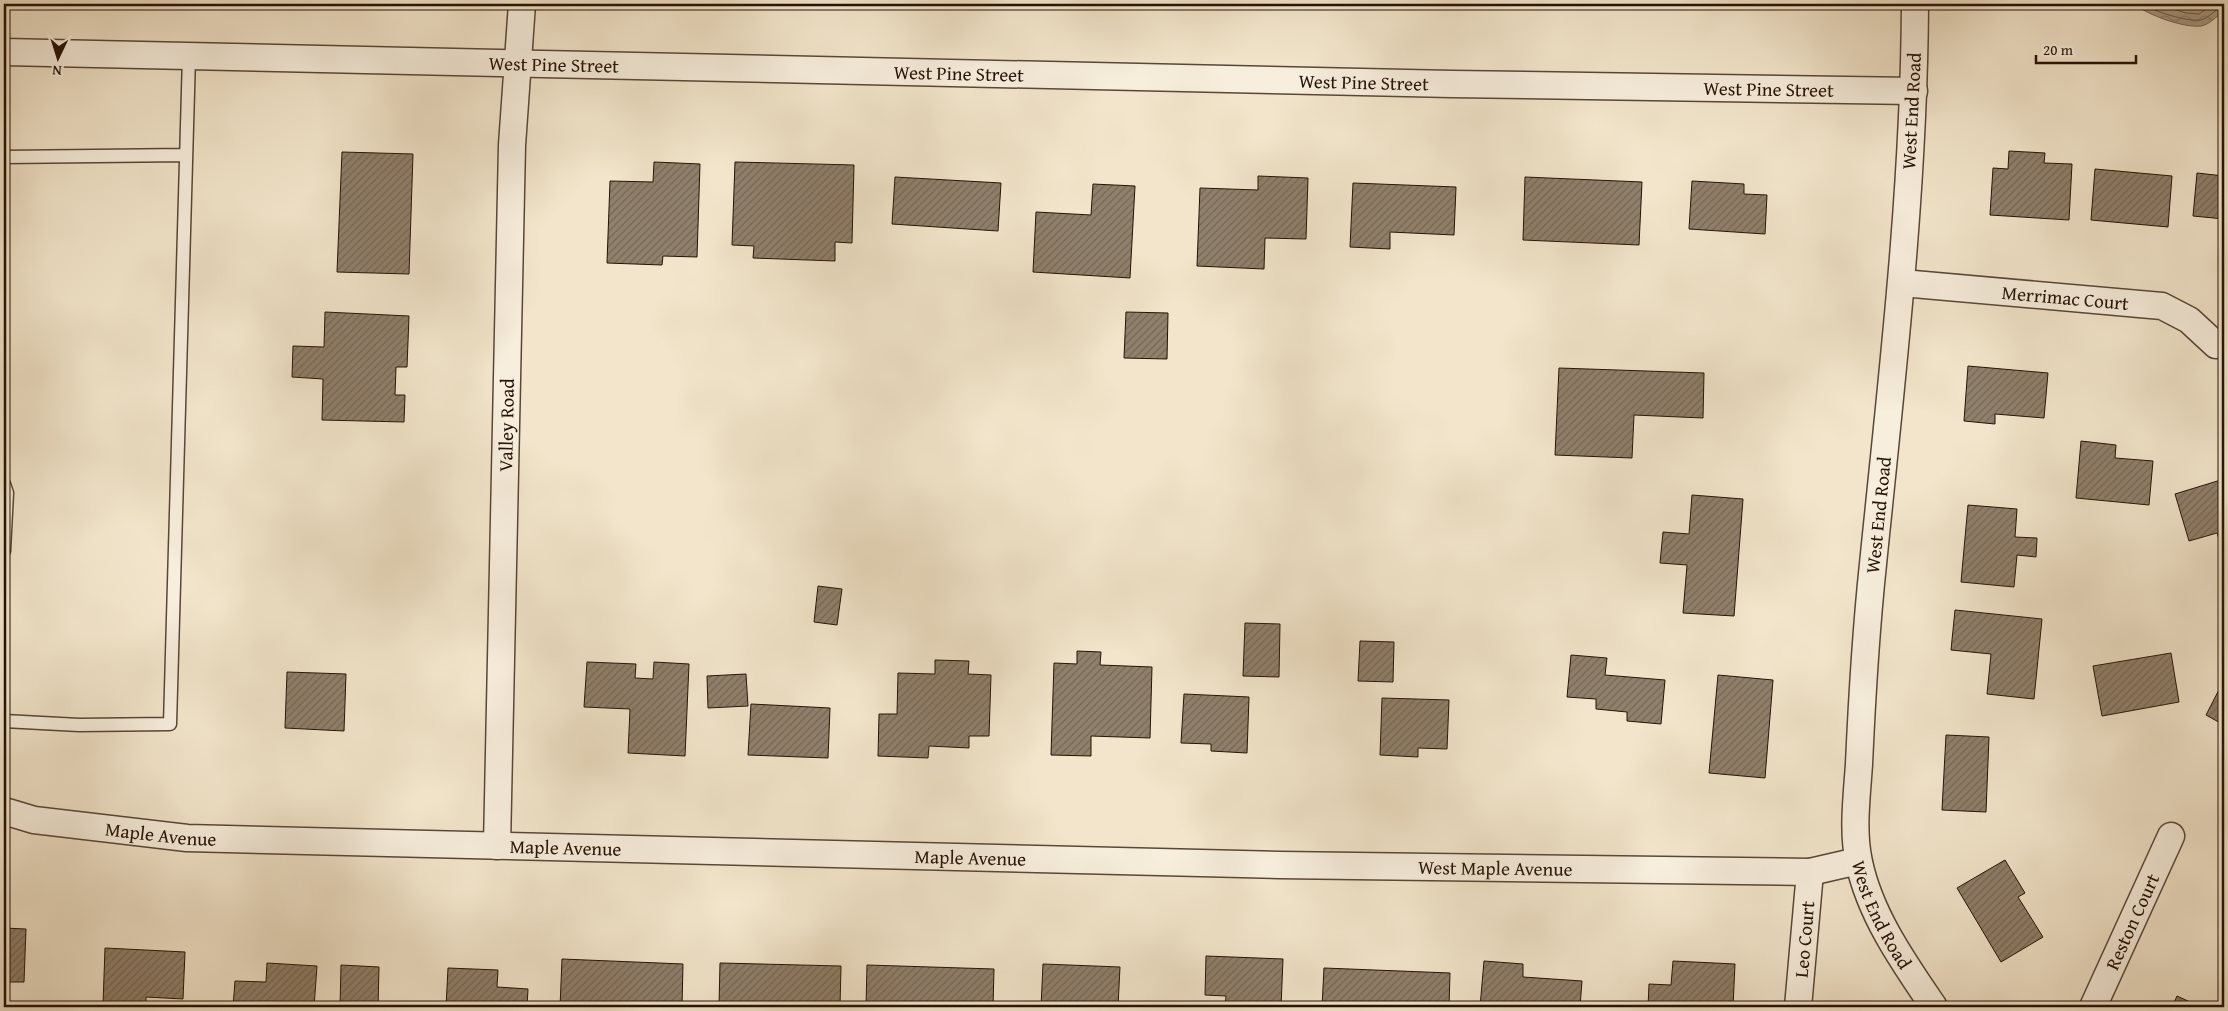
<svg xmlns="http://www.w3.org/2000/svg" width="2228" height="1011" viewBox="0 0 2228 1011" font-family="'Gentium Book Plus',serif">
  <defs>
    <pattern id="water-waves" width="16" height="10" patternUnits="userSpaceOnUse" patternTransform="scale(1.25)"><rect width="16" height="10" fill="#ac9d88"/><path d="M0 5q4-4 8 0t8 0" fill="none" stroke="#8c7f6d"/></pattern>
    <pattern id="building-hatch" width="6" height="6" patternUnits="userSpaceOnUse" patternTransform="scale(1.25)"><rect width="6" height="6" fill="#90806c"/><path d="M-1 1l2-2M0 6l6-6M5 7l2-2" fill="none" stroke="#756757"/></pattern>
  </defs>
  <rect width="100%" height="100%" fill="#f2e5cb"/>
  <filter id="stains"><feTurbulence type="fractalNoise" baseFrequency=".004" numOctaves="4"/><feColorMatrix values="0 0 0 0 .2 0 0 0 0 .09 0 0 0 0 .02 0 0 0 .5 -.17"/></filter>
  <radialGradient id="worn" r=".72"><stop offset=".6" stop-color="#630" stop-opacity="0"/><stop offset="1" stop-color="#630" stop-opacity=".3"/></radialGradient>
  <path fill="url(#water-waves)" stroke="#766554" d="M2134,4H2224V11C2218,15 2209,25 2201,26C2183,28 2148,15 2134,4Z"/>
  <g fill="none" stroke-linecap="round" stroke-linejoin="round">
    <path stroke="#685847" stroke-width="1" d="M2142,4C2153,11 2187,22 2200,20C2209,19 2215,8 2224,7
      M2158,4L2186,13L2199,14L2214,4"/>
  </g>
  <path fill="url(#building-hatch)" stroke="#251206" d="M2009,151L2045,153L2044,163L2072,164L2069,220L1990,215L1993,168L2008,169Z
    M342,152L413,154L409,274L337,272Z
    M654,162L700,164L697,257L663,256L662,265L607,263L610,181L653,182Z
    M735,162L854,165L852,243L835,242V261L753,258L754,246L732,245Z
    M2095,169L2172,176L2168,227L2091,220Z
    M2197,173L2224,176V219L2193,216Z
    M1258,176L1308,178L1306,239L1265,238L1264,269L1197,266L1200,188L1258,190Z
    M895,177L1001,183L998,231L892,224Z
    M1525,177L1642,182L1639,245L1523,240Z
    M1692,181L1744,184V194L1767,195L1765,234L1689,229Z
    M1353,183L1456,187L1454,235L1390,232V249L1350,247Z
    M1093,184L1135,186L1130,278L1033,272L1036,212L1091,215Z
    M325,312L409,316L407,367H396L395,395H405L404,422L322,420L323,379L292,377L293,346L324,347Z
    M1126,312L1168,313L1167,359L1124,358Z
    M1968,366L2048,373L2044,418L1995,414V424L1964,421Z
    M1559,368L1704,373L1703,418L1634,415L1632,458L1555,455Z
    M2081,441L2116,445L2115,458L2153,461L2149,505L2076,498Z
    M2224,479V538L2219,539L2217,533L2189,541L2175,494Z
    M1692,495L1743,499L1734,616L1683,613L1687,565L1660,563L1663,532L1689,534Z
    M1968,505L2017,509L2015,537L2037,538L2036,557L2017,555L2014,587L1961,582Z
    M818,586L842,589L837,625L814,622Z
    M1955,610L2042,619L2034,699L1987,694L1991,654L1951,650Z
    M1245,623L1280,624L1279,677L1243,676Z
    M1360,641L1394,642L1393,682L1358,681Z
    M1077,651L1101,652L1100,665L1152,667L1150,738L1091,736V756L1051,755L1054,663L1077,664Z
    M2171,653L2179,702L2102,716L2093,666Z
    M1571,655L1607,658L1605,675L1665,680L1661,724L1627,721V712L1596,709V699L1567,697Z
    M935,660L969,661L968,674L991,675L989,736H969V748L929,746L928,758L878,756L879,714H897L898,673L935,674Z
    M587,662L636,664L635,678L653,679L654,662L689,664L685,756L628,753L630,709L584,707Z
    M287,672L346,674L344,731L285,728Z
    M746,674L748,706L708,708L707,676Z
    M1718,675L1773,680L1765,778L1709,773Z
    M2224,680V725L2206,715Z
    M1184,694L1249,697L1247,753L1211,751V744L1181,743Z
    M1382,698L1449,700L1447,749L1418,748V757L1380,755Z
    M751,704L830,708L828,758L748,755Z
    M1946,735L1989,737L1986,812L1942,810Z
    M2005,860L2025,893L2018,897L2043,937L2001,962L1957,888Z
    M4,928L26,929L24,982H4Z
    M105,948L185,952L183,999L146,997V1007L103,1005Z
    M1206,956L1283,959L1281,1007H1225L1226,996L1205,995Z
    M562,959L683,964L682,1007H560Z
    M1484,961L1523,964V977L1582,981L1580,1007H1480Z
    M1673,961L1735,964L1733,1007H1648L1649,984L1671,985Z
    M267,963L317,966L314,1007H233L235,981L266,982Z
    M720,963L841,966L840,1007H719Z
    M1043,964L1120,967L1118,1007H1041Z
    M341,965L379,967L378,1007H340Z
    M867,965L994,969L993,1007H866Z
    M448,968L498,970L497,987L528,989L527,1007H446Z
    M1324,968L1450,973L1449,1007H1322Z
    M2177,996L2201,1007H2172Z"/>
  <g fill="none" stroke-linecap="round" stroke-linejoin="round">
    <defs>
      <path id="lane" d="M4,157L186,155
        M4,484L7,493L4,551
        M4,721L79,725L170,724L189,56"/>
      <g id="street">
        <path id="s1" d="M1915,4C1914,191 1892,377 1873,564C1866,630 1862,697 1859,764C1857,795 1852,831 1859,862C1870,915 1904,963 1934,1007"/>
        <path id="s2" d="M4,52L1452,84L1914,91"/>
        <path id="s3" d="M1902,283L2162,306L2189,320L2216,345"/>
        <path id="s4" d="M4,811L34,820L187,838L1280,865L1810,872L1858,861"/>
        <path id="s5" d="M497,846L512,145L522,4"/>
        <path id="s6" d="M1798,1007L1810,872"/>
        <path id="s7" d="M2093,1007L2171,836"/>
      </g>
    </defs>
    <use href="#lane" stroke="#584737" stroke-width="15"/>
    <use href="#street" stroke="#584737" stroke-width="29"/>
    <use href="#lane" stroke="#f7eedd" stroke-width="12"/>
    <use href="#street" stroke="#f7eedd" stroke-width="26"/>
  </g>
  <g text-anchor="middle" stroke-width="4" stroke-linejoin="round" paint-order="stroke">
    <g font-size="19" fill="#251206" stroke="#f7eedd">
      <text dy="7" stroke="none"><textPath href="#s2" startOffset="550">West Pine Street</textPath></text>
      <text dy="7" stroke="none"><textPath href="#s2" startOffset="955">West Pine Street</textPath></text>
      <text dy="7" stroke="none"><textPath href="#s2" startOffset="1360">West Pine Street</textPath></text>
      <text dy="7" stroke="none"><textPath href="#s2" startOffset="1765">West Pine Street</textPath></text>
      <text transform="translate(1911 111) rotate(-87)" y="7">West End Road</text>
      <text dy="7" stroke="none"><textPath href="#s3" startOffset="164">Merrimac Court</textPath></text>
      <text dy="7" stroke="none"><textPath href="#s5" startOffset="421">Valley Road</textPath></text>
      <text transform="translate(1878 515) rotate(-84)" y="7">West End Road</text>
      <text dy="7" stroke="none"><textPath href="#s4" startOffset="159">Maple Avenue</textPath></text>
      <text dy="7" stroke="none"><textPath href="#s4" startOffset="564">Maple Avenue</textPath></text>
      <text dy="7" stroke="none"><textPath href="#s4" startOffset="969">Maple Avenue</textPath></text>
      <text dy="7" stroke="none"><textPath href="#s4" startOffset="1494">West Maple Avenue</textPath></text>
      <text dy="7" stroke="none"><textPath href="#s1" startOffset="918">West End Road</textPath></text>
      <text dy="7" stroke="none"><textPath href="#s7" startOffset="94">Reston Court</textPath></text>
      <text dy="7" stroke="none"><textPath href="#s6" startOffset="68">Leo Court</textPath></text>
    </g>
  </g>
  <rect width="2228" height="1011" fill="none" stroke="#f2e5cb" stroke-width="20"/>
  <rect x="5" y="5" width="2218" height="1001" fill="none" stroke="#251206" stroke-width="2.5"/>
  <rect x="10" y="10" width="2208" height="991" fill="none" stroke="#251206"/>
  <g transform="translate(58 58) rotate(184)" stroke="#f7eedd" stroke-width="4" paint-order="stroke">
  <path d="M0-4L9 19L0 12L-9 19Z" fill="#251206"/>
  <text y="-8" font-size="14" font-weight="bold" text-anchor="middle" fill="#251206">N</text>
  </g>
  <path d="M2036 55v8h100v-8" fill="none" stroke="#251206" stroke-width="2.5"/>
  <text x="2043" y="55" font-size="15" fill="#251206" stroke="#f7eedd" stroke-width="4" paint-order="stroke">20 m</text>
  <rect width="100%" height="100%" filter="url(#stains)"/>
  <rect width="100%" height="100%" fill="url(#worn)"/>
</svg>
